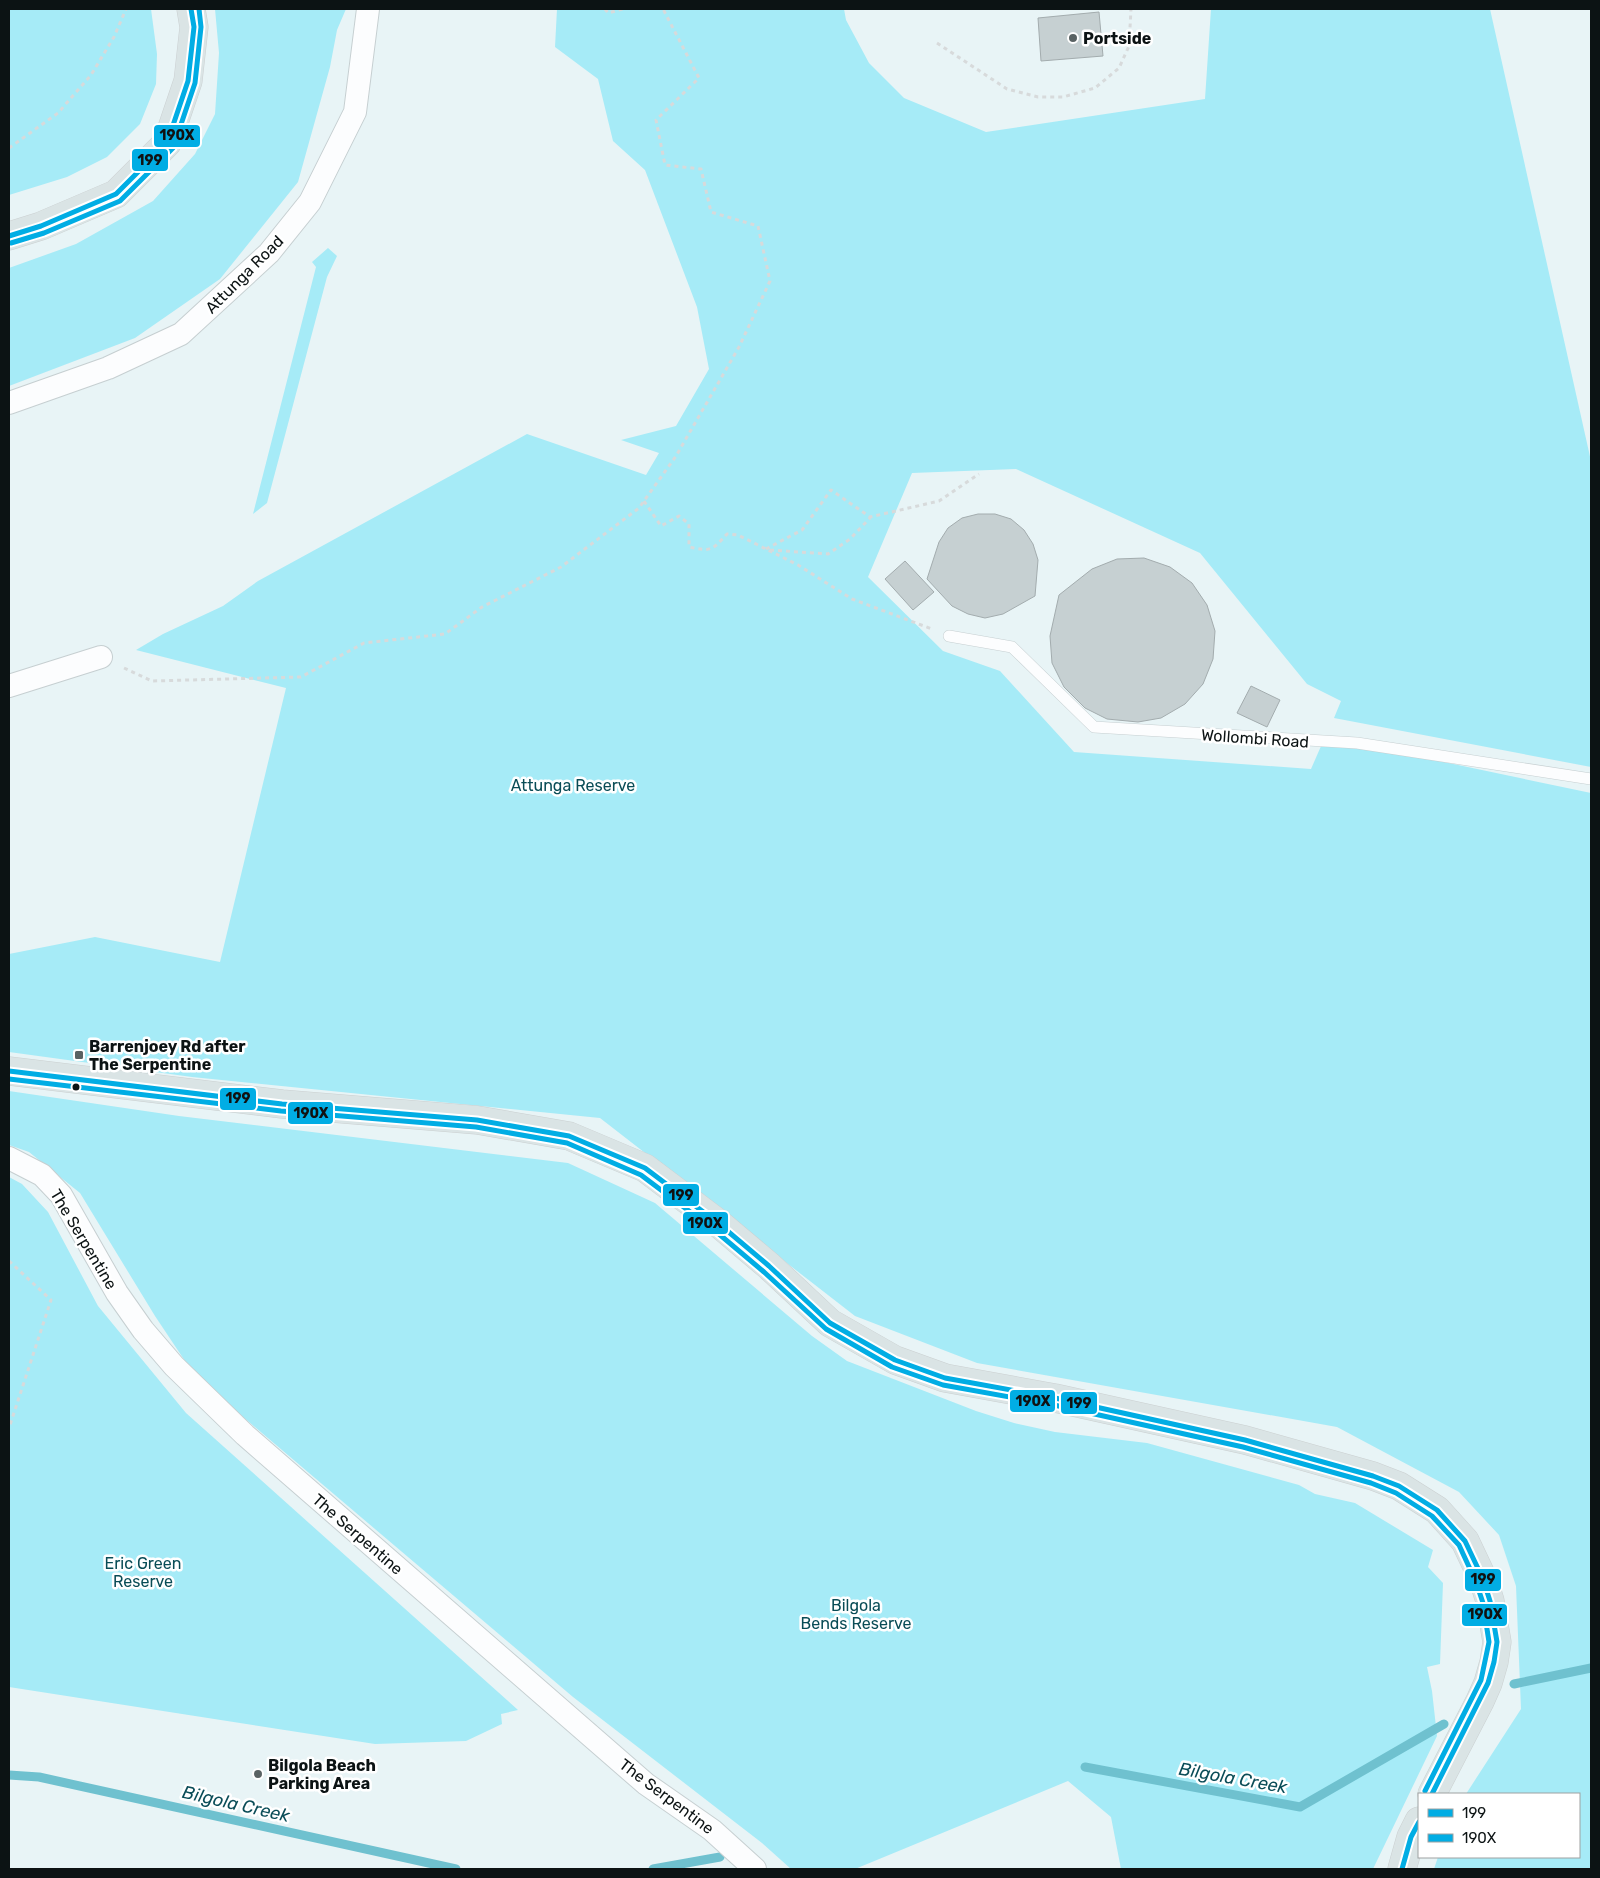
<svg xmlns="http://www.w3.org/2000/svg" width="1600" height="1878" viewBox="0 0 1600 1878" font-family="Rubik,sans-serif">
  <rect width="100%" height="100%" fill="#e8f4f6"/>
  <path fill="#a6ebf7" d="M9,9H151L157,54L156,84L140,124L107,157L67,177L9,195Z
    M215,9H346L337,30L330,67L298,182L220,279L135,338L9,386V268L76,244L153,201L195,154L215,114L219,53Z
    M557,9H844L846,20L869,63L904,98L986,132L1205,99L1211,9H1490L1591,461V767L1334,718L1341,701L1307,684L1200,553L1016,469L912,473L868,577L943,651L1000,671L1074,752L1311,769L1325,737L1591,793V1869H1434L1438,1857H1579V1794H1466L1521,1709L1516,1586L1499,1535L1459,1492L1337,1427L977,1363L855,1316L600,1118L192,1077L9,1052V954L95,937L220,962L286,688L136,650L163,634L223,606L258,581L527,434L646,475L659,453L621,440L676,426L709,369L697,307L645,170L613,141L598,79L555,47Z
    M328,248L337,256L327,277L267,503L253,514L316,267L312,262Z
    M9,1091L179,1116L568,1163L655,1203L812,1336L847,1361L976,1411L1014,1423L1055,1432L1147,1443L1299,1485L1315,1494L1355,1503L1433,1550L1428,1567L1443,1583L1440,1664L1427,1667L1432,1691L1437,1736L1373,1869H1121L1111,1817L1068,1781L855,1869H791L762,1843L573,1697L230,1406L187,1364L155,1316L80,1193L29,1152L9,1145Z
    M9,1177L22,1184L48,1212L98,1306L186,1413L518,1710L501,1714L502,1724L466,1741L375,1744L9,1687Z"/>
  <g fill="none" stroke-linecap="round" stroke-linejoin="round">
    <path stroke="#6fc1cf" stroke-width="9" d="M1514,1684L1591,1668
      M1085,1767L1300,1807L1444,1724
      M9,1775L39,1777L456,1869
      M653,1869L720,1857"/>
  </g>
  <path fill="#c6d0d2" stroke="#a3acae" d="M1099,12L1103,56L1041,61L1038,18Z
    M978,514H995L1011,519L1024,530L1033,544L1038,560L1035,596L1003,614L985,618L968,614L952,606L927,579L939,542L948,528L962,518Z
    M1144,558L1170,567L1192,583L1207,605L1215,631L1213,659L1203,684L1185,704L1161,718L1138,722L1107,719L1085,708L1064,687L1052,663L1050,636L1059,595L1092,569L1117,559Z
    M905,561L934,592L913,610L885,579Z
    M1251,686L1280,700L1267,727L1237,713Z"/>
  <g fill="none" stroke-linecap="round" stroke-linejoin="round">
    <defs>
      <path id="lane" d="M949,636L1012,647L1094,727L1357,743L1591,779"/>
      <path id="street" d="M9,403L108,368L181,334L269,253L310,202L355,112L368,9
        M9,686L101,657
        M9,1158L42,1175L61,1195L117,1293L143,1330L174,1366L245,1435L646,1784L712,1830L755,1869"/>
      <path id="primary" d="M9,236L41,226L116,194L167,143L188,81L194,27L191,9
        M9,1071L282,1104L477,1120L569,1136L645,1168L718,1223L769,1266L830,1323L895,1360L945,1378L1055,1398L1245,1440L1373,1476L1399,1486L1437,1510L1465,1541L1483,1579L1490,1601L1497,1642L1494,1662L1488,1683L1480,1701L1432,1794
        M1402,1869L1411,1837L1419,1821"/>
    </defs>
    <use href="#lane" stroke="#c6cfd1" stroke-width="12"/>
    <use href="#street" stroke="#c6cfd1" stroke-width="24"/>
    <use href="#primary" stroke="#cbd0d1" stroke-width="29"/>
    <path stroke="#d7dadb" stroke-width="3" stroke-dasharray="4 4" stroke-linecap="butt" d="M605,9L608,13L623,9
      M937,43L1007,89L1038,97H1063L1095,88L1119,68L1129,46L1131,9
      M9,148L58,113L91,75L114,37L126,9
      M644,501L661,526L679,516L689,524V547C712,552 712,550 727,534L738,535L798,565L852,599L932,629
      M766,549L802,530L831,490L870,517L939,501L979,474
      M770,550L828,554L850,539L870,518
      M124,668L152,681L301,677L364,643L445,634L482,607L561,567L639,508L676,456L739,347L770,281L758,226L711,212L701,169L665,165L656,120L699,78L663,9
      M9,1261L51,1300L9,1428"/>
    <use href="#lane" stroke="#fcfdfe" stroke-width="11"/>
    <use href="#street" stroke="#fcfdfe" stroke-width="22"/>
    <use href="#primary" stroke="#dae4e5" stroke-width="28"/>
    <defs>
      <path id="bus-1" d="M9,236L41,226L116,194L167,143L188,81L194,27L191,9
        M9,1071L282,1104L477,1120L569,1136L645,1168L718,1223L769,1266L830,1323L895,1360L945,1378L1055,1398L1245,1440L1373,1476L1399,1486L1437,1510L1465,1541L1483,1579L1490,1601L1497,1642L1494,1662L1488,1683L1432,1794
        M1402,1869L1411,1837L1419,1822"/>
      <path id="bus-2" d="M11,243L44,233L120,201L173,148L195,83L201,27L199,9
        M9,1079L281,1111L476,1127L567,1143L641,1175L713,1229L764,1272L826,1329L892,1367L943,1385L1054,1405L1243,1447L1371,1483L1396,1493L1432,1516L1459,1545L1476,1582L1483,1603L1489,1642L1481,1680L1425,1791"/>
    </defs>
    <use href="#bus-1" stroke="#fff" stroke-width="9"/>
    <use href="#bus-2" stroke="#fff" stroke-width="9"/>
    <use href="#bus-1" stroke="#01ade4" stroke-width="5"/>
    <use href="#bus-2" stroke="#01ade4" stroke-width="5"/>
  </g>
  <g fill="#596263" stroke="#fff" stroke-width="2">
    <circle cx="1073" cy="38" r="5"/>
    <rect x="74" y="1050" width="10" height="10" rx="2.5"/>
    <circle cx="258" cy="1774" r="5"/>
  </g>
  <circle fill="#0c1314" stroke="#fff" stroke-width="2" cx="76" cy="1087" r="4.5"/>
  <g text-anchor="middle" stroke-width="5" stroke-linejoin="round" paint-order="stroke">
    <g font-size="16" font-weight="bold" fill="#0c1314" stroke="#fff" text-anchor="start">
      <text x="1083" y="44">Portside</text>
      <text x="89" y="1052">Barrenjoey Rd after<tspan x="89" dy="18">The Serpentine</tspan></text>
      <text x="268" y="1771">Bilgola Beach<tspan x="268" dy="18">Parking Area</tspan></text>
    </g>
    <g font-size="16" fill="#0c1314" stroke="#fff">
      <text transform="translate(244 274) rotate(-45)" y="6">Attunga Road</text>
      <text transform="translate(1255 738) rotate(4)" y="6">Wollombi Road</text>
      <text transform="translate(84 1239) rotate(59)" y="6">The Serpentine</text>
      <text transform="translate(358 1534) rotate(41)" y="6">The Serpentine</text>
      <text transform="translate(667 1796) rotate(37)" y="6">The Serpentine</text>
    </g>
    <g font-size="16" fill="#094c56" stroke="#fff">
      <text x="573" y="791">Attunga Reserve</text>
      <text x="143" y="1569">Eric Green<tspan x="143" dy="18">Reserve</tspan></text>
      <text x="856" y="1611">Bilgola<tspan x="856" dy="18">Bends Reserve</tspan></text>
    </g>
    <g font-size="18" font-style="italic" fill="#0b4d58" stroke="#fff">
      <text transform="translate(1233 1778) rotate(10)" y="6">Bilgola Creek</text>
      <text transform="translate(236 1804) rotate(13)" y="6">Bilgola Creek</text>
    </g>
  </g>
  <g stroke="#fff" stroke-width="2">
    <rect x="153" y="124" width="48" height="24" rx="5" fill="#01ade4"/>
    <rect x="131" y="148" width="38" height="24" rx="5" fill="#01ade4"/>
    <rect x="219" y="1087" width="38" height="24" rx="5" fill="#01ade4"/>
    <rect x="287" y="1101" width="47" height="24" rx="5" fill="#01ade4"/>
    <rect x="662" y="1183" width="38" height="24" rx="5" fill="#01ade4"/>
    <rect x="682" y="1211" width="47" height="24" rx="5" fill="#01ade4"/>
    <rect x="1009" y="1389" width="47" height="24" rx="5" fill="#01ade4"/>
    <rect x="1060" y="1391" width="38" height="24" rx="5" fill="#01ade4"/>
    <rect x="1464" y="1568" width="38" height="24" rx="5" fill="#01ade4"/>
    <rect x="1461" y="1603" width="47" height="24" rx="5" fill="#01ade4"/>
  </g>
  <g font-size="14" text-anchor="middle" font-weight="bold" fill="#111">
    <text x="177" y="140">190X</text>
    <text x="150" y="165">199</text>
    <text x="238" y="1103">199</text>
    <text x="311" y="1118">190X</text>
    <text x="681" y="1200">199</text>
    <text x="705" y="1228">190X</text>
    <text x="1033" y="1406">190X</text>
    <text x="1079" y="1408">199</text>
    <text x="1483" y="1584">199</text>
    <text x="1485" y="1619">190X</text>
  </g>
  <rect width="1600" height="1878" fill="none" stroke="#0c1314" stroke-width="20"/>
  <rect x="1418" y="1793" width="162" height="65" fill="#ffffff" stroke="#9ea1a1"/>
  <rect x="1428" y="1809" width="25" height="8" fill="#01ade4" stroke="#9ea1a1"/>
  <text x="1462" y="1818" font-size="15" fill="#0c1314">199</text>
  <rect x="1428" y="1834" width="25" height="8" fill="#01ade4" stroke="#9ea1a1"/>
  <text x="1462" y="1843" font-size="15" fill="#0c1314">190X</text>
</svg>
